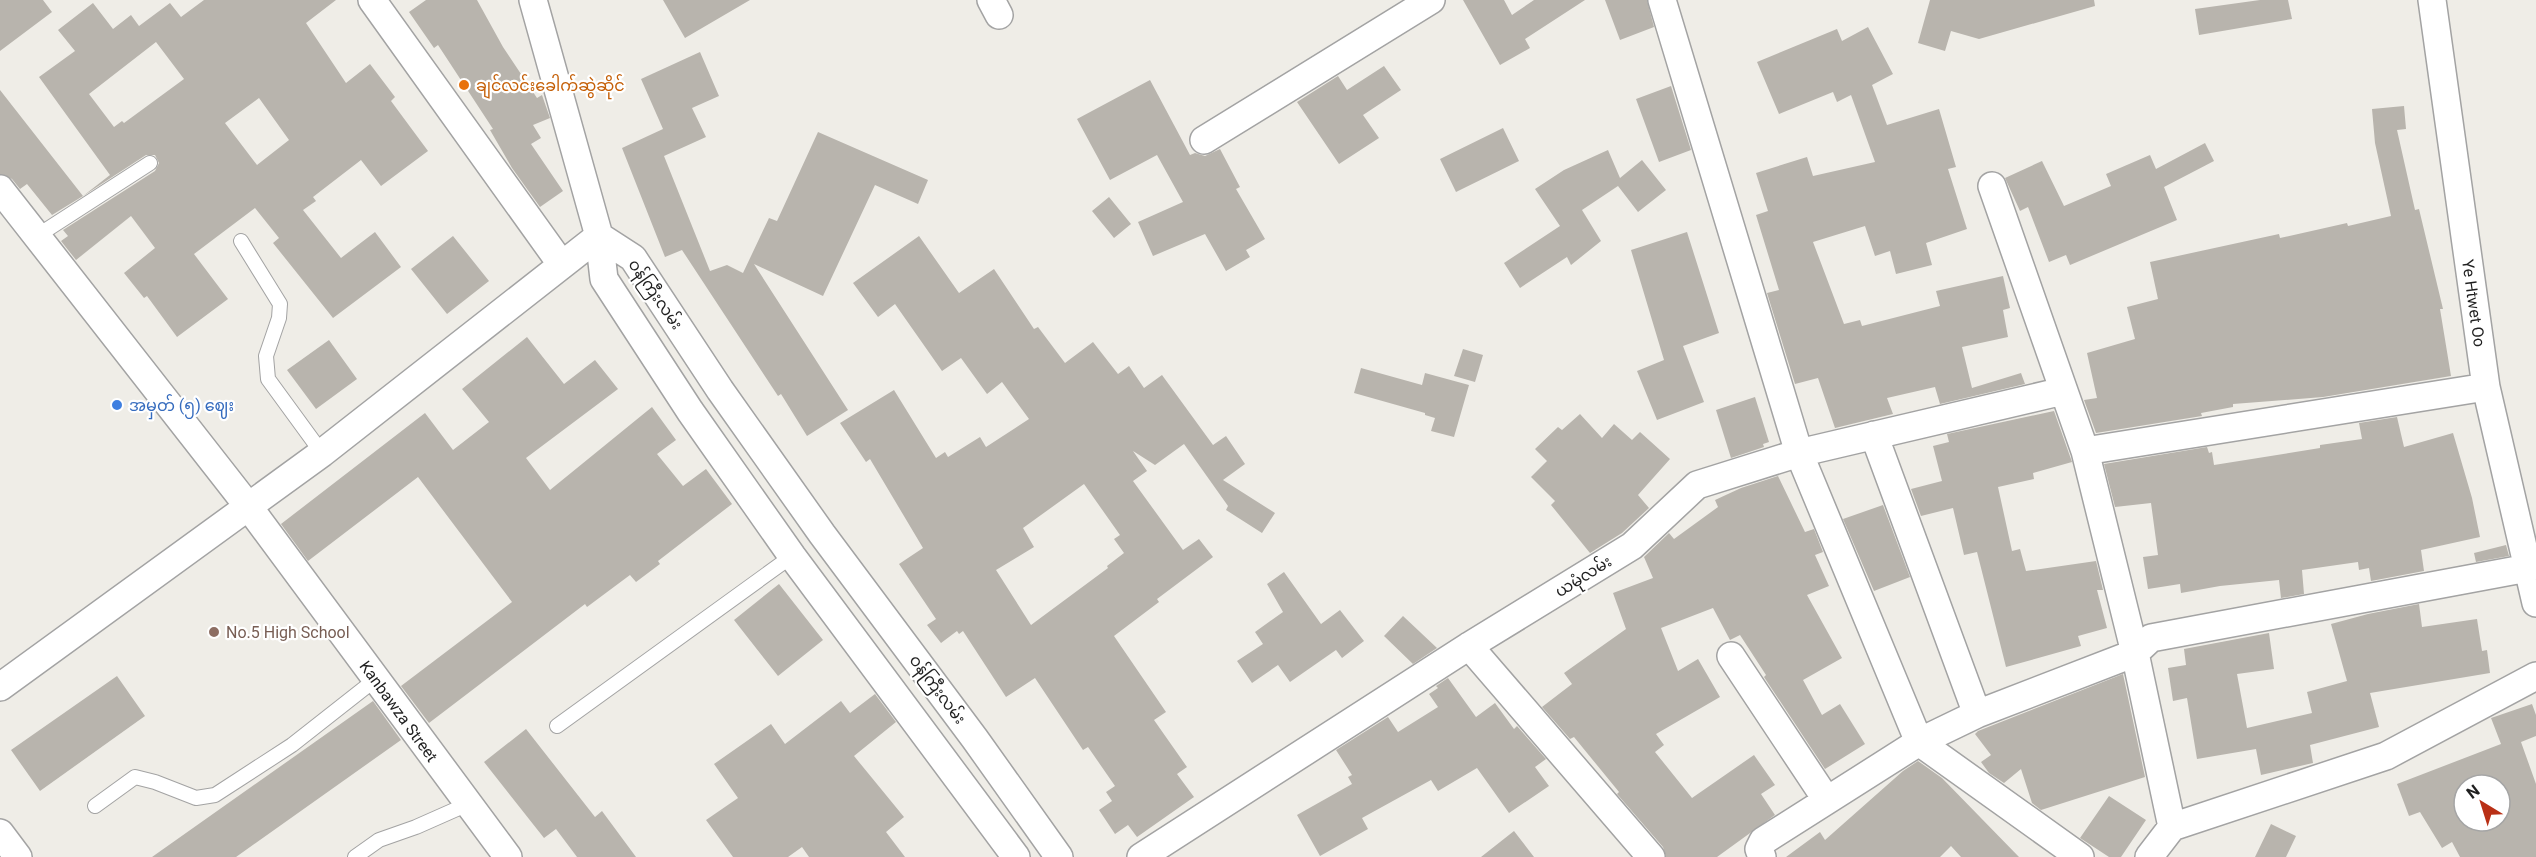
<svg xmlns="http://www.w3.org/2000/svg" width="2536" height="857" viewBox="0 0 2536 857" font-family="Roboto,'Noto Sans Myanmar',sans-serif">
  <rect width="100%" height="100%" fill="#efede7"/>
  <path fill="#b8b4ad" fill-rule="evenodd" d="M0,0H43L52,12L0,51Z
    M204,0H336L306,23L346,83L370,64L395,97L391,101L428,151L381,186L361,160L313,197L316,201L303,210L341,258L375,232L401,267L333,318L273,243L279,238L255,208L194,254L228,299L177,337L147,296L144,298L124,273L155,248L131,216L76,260L61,241L68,236L63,230L155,171L159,163L155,155H146L83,196L110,175L39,77L75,51L58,30L93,3L113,29L131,15L139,26L170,3L181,17ZM156,42L184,79L124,123L122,121L114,127L89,94ZM259,98L289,140L257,165L225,123Z
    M426,0H477L503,47L537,98L542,95L550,118L533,125L541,138L531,144L563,191L540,207L512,168L490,130L493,129L438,45L434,48L409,12Z
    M663,0H750L685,38Z
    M1463,0H1504L1512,15L1534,0H1585L1525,39L1530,48L1500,65Z
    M1605,0H1647L1654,27L1620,40Z
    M1930,0H2094L2095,6L1979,39L1951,31L1945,51L1918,43Z
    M2260,0H2288L2292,19L2199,35L2195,9Z
    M1868,27L1893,74L1872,85L1887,125L1939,109L1956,167L1948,169L1967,229L1926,243L1932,265L1896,274L1890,251L1875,256L1865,226L1813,242L1844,324L1860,320L1862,326L1940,306L1936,291L2003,276L2010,308L2003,310L2008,337L1962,347L1972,388L2021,373L2025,384L1940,404L1935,387L1887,398L1893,414L1835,428L1818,378L1795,384L1767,293L1779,290L1756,215L1768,211L1756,173L1807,157L1813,176L1875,162L1851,95L1837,102L1833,92L1779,114L1757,62L1837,29L1842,41Z
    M700,52L719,96L692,108L706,137L664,156L710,271L727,265L743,273L769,218L777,221L818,132L928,180L918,204L875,185L823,296L754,264L848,410L807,436L781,394L778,396L682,250L665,257L622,148L663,129L641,79Z
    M1384,66L1401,90L1363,115L1379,138L1339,164L1297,102L1338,76L1347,90Z
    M1150,80L1190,155L1195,153L1205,156L1220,149L1240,187L1236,189L1265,239L1246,250L1250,257L1226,271L1205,234L1153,256L1138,222L1183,202L1157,155L1110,180L1077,119Z
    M1671,86L1691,150L1659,162L1636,99Z
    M0,90L83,196L52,215L27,184L20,189L12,179L0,174Z
    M2404,106L2406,129L2397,130L2415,210L2419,209L2443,309H2440L2451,376L2323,397L2233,404V407L2201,413L2202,416L2096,433L2084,400L2097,398L2087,353L2135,339L2127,307L2158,299L2150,262L2279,234L2280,238L2347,223L2348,226L2391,216L2375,143L2372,109Z
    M1503,128L1519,161L1456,192L1440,159Z
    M2205,143L2214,161L2164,187L2177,220L2070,265L2066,255L2049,262L2028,207L2020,211L2005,178L2042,161L2064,206L2111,186L2106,174L2150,155L2156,169Z
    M1608,150L1620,178L1642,160L1666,190L1638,212L1618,186L1582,210L1601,241L1571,265L1567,257L1520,288L1504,263L1560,226L1535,189L1564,170Z
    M1109,197L1131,224L1114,238L1092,211Z
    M1687,232L1719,333L1683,346L1704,402L1657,420L1637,371L1664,360L1631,250Z
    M453,236L489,281L447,314L411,269Z
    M919,236L959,293L994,269L1034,329L1038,327L1065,363L1093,342L1118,374L1129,366L1144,388L1162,375L1213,445L1226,436L1245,464L1223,480L1275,513L1262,533L1226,510L1228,506L1184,444L1155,465L1133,451L1147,471L1133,481L1183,550L1199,539L1213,557L1157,599L1159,602L1114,636L1166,712L1154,720L1187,767L1177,774L1194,797L1137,837L1128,825L1115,834L1099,810L1112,801L1106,792L1115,786L1088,747L1083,750L1035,678L1006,697L963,631L959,634L957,631L941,643L927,625L936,619L899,564L923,548L870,459L866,462L840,423L894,390L936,458L945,452L948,457L980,437L986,447L1029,419L1002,382L987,394L961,358L942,371L895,304L878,317L853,283ZM1084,484L1120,535L1114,539L1124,553L1107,566L1108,568L1031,625L996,570L1034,547L1023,528Z
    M527,337L564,384L595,360L618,389L526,458L550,490L652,407L676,440L657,454L683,486L706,469L732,504L658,561L660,564L636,582L630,575L587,607L585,604L429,723L401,686L512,602L418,477L308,561L281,524L425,413L453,450L489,422L462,389Z
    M329,340L357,379L316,409L287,370Z
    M1463,349L1483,355L1475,382L1454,376Z
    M1361,368L1422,385L1425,373L1469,385L1454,437L1431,431L1435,418L1425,415V413L1354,393Z
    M1755,397L1769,442L1763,444L1764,447L1731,458L1716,410Z
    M2054,411L2072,462L2033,473L2034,479L1998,487L2012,551L2020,549L2026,571L2096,561L2103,590H2097L2107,628L2078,636L2081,646L2006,667L1977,552L1964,555L1953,508L1921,516L1911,489L1942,481L1933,446L1949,442L1947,434Z
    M1580,414L1602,438L1614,424L1632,440L1640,432L1670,459L1638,495L1649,508L1622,533L1590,553L1551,505L1555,501L1531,477L1547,461L1535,449L1558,427L1562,430Z
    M2397,417L2404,447L2453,433L2472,498L2480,537L2421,550L2424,571L2371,581L2369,568L2359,570L2358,562L2302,570L2304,594L2281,598L2279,580L2220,586L2181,593L2180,584L2148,589L2143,557L2158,555L2151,503L2115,507L2104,464L2207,447L2209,453L2212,452L2214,465L2320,448V445L2362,439L2359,423Z
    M1778,476L1805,532L1814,529L1823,552L1815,555L1829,586L1807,595L1842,658L1803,680L1822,715L1840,704L1865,744L1825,769L1764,677L1766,675L1740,635L1730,640L1713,608L1661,628L1678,671L1698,659L1720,697L1656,734L1664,745L1655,752L1692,798L1754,755L1775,785L1761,794L1775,815L1717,857H1666L1663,847L1617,794L1619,792L1574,737L1570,739L1542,707L1572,684L1564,673L1626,629L1613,593L1653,578L1644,557L1669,533L1674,539L1718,507L1715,500L1741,488Z
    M1883,505L1910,577L1874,591L1843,519Z
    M2506,545L2509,556L2476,562L2474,553Z
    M1284,572L1321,624L1340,610L1364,641L1342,658L1336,650L1290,682L1278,665L1252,683L1237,661L1263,644L1255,632L1283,612L1267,584Z
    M779,584L823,640L778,676L734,620Z
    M2419,604L2422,627L2477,619L2482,651L2487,650L2490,673L2370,693L2379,727L2310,745L2313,763L2261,775L2256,749L2197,759L2187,698L2173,701L2168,668L2186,665L2184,649L2269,633L2274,669L2237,674L2247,728L2312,713L2307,692L2347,681L2331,624L2368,614Z
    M1403,616L1437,648L1413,664L1384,636Z
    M2123,674L2145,777L2041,810L2032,803L2021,769L2004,783L1989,773L1981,762L1991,755L1975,734L1978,731Z
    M117,676L145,716L40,791L11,750Z
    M1448,678L1476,717L1495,703L1514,729L1517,726L1546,759L1535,767L1549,786L1509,813L1477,768L1438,791L1431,780L1362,818L1368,829L1320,856L1297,815L1352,784L1348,777L1352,775L1336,750L1388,717L1398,732L1438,707L1429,694L1438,688L1436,686Z
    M875,694L896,722L854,756L904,817L886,832L905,857H809L802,847L788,857H733L706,820L738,798L714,764L771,724L785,744L841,701L850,713Z
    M373,701L401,740L236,857H152Z
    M2532,704L2536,715V736L2521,742L2536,784V857H2460L2452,842L2442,848L2420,812L2409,816L2397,784L2501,744L2491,718ZM2464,785H2500V821H2464Z
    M526,729L595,817L602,811L636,857H577L556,829L544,838L484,762Z
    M1918,761L1942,778L2019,857H1961L1951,846L1940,857H1786L1820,832L1825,840L1903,771Z
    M2109,796L2146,820L2121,857H2109L2080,838Z
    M2271,824L2296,836L2286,857H2255Z
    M1514,831L1534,857H1481Z"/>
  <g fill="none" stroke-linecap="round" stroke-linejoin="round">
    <defs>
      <path id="service" d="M37,236L150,163
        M241,241L280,304L279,318L266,356L268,379L322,453
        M557,726L792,556
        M95,806L135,777L155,782L196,798L215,795L292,745L376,679
        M355,857L379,840L416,827L468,804"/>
      <path id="minor" d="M372,0L562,265
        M533,0L599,236L604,279L690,411L792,556L1016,857
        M991,0L999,15
        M1662,0L1799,453L1919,742L2080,857
        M2432,0L2486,387L2536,603
        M1204,140L1431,0
        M1992,186L2085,451L2135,653L2172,827
        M0,189L248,506L508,857
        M599,236L633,258L720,390L822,534L975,739L1059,857
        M1874,435L1977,714
        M2085,451L2486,387
        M1469,646L1651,857
        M1731,656L1826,799
        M0,687L322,453L599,236
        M0,833L18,857
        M1141,857L1469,646L1632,546L1697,485L1799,453L2063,391
        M1762,857L1759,849L1763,841L1919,742L1977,714L2135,653L2151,638L2528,568
        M2149,857L2172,827L2386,756L2536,676"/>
    </defs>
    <use href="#service" stroke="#a3a3a3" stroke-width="16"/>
    <use href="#minor" stroke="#a3a3a3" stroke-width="30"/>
    <use href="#service" stroke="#fff" stroke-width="14"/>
    <use href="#minor" stroke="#fff" stroke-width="27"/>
  </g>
  <circle fill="#e8710a" stroke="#fff" stroke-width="2" cx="464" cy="85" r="6"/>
  <circle fill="#3f7fe0" stroke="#fff" stroke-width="2" cx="117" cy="405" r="6"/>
  <circle fill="#8d6e63" stroke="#fff" stroke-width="2" cx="214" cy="632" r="6"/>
  <g text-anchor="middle" stroke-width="4.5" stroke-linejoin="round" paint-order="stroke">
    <g font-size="16" fill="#c56008" stroke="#fff" text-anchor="start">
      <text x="476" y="91">ချင်လင်းခေါက်ဆွဲဆိုင်</text>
    </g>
    <g font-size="16" fill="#1f1f1f" stroke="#fff">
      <text transform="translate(656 294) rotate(55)" y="6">ဝန်ကြီးလမ်း</text>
      <text transform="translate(2474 303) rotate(82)" y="6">Ye Htwet Oo</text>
      <text transform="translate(1583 576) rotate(-32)" y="6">ယမုံလမ်း</text>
      <text transform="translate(938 689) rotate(53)" y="6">ဝန်ကြီးလမ်း</text>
      <text transform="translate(399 711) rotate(54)" y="6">Kanbawza Street</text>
    </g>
    <g font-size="16" fill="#366cbe" stroke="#fff" text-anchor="start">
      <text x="129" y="411">အမှတ် (၅) ဈေး</text>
    </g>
    <g font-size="16" fill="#785e54" stroke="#fff" text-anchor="start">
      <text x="226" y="638">No.5 High School</text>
    </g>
  </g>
  <g transform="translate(2482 803) rotate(322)"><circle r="28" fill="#ffffff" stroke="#a5a5a5" stroke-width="1.5"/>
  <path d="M0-4.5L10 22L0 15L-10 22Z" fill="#b93016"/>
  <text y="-9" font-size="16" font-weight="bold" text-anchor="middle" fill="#1f1f1f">N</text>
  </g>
</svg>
